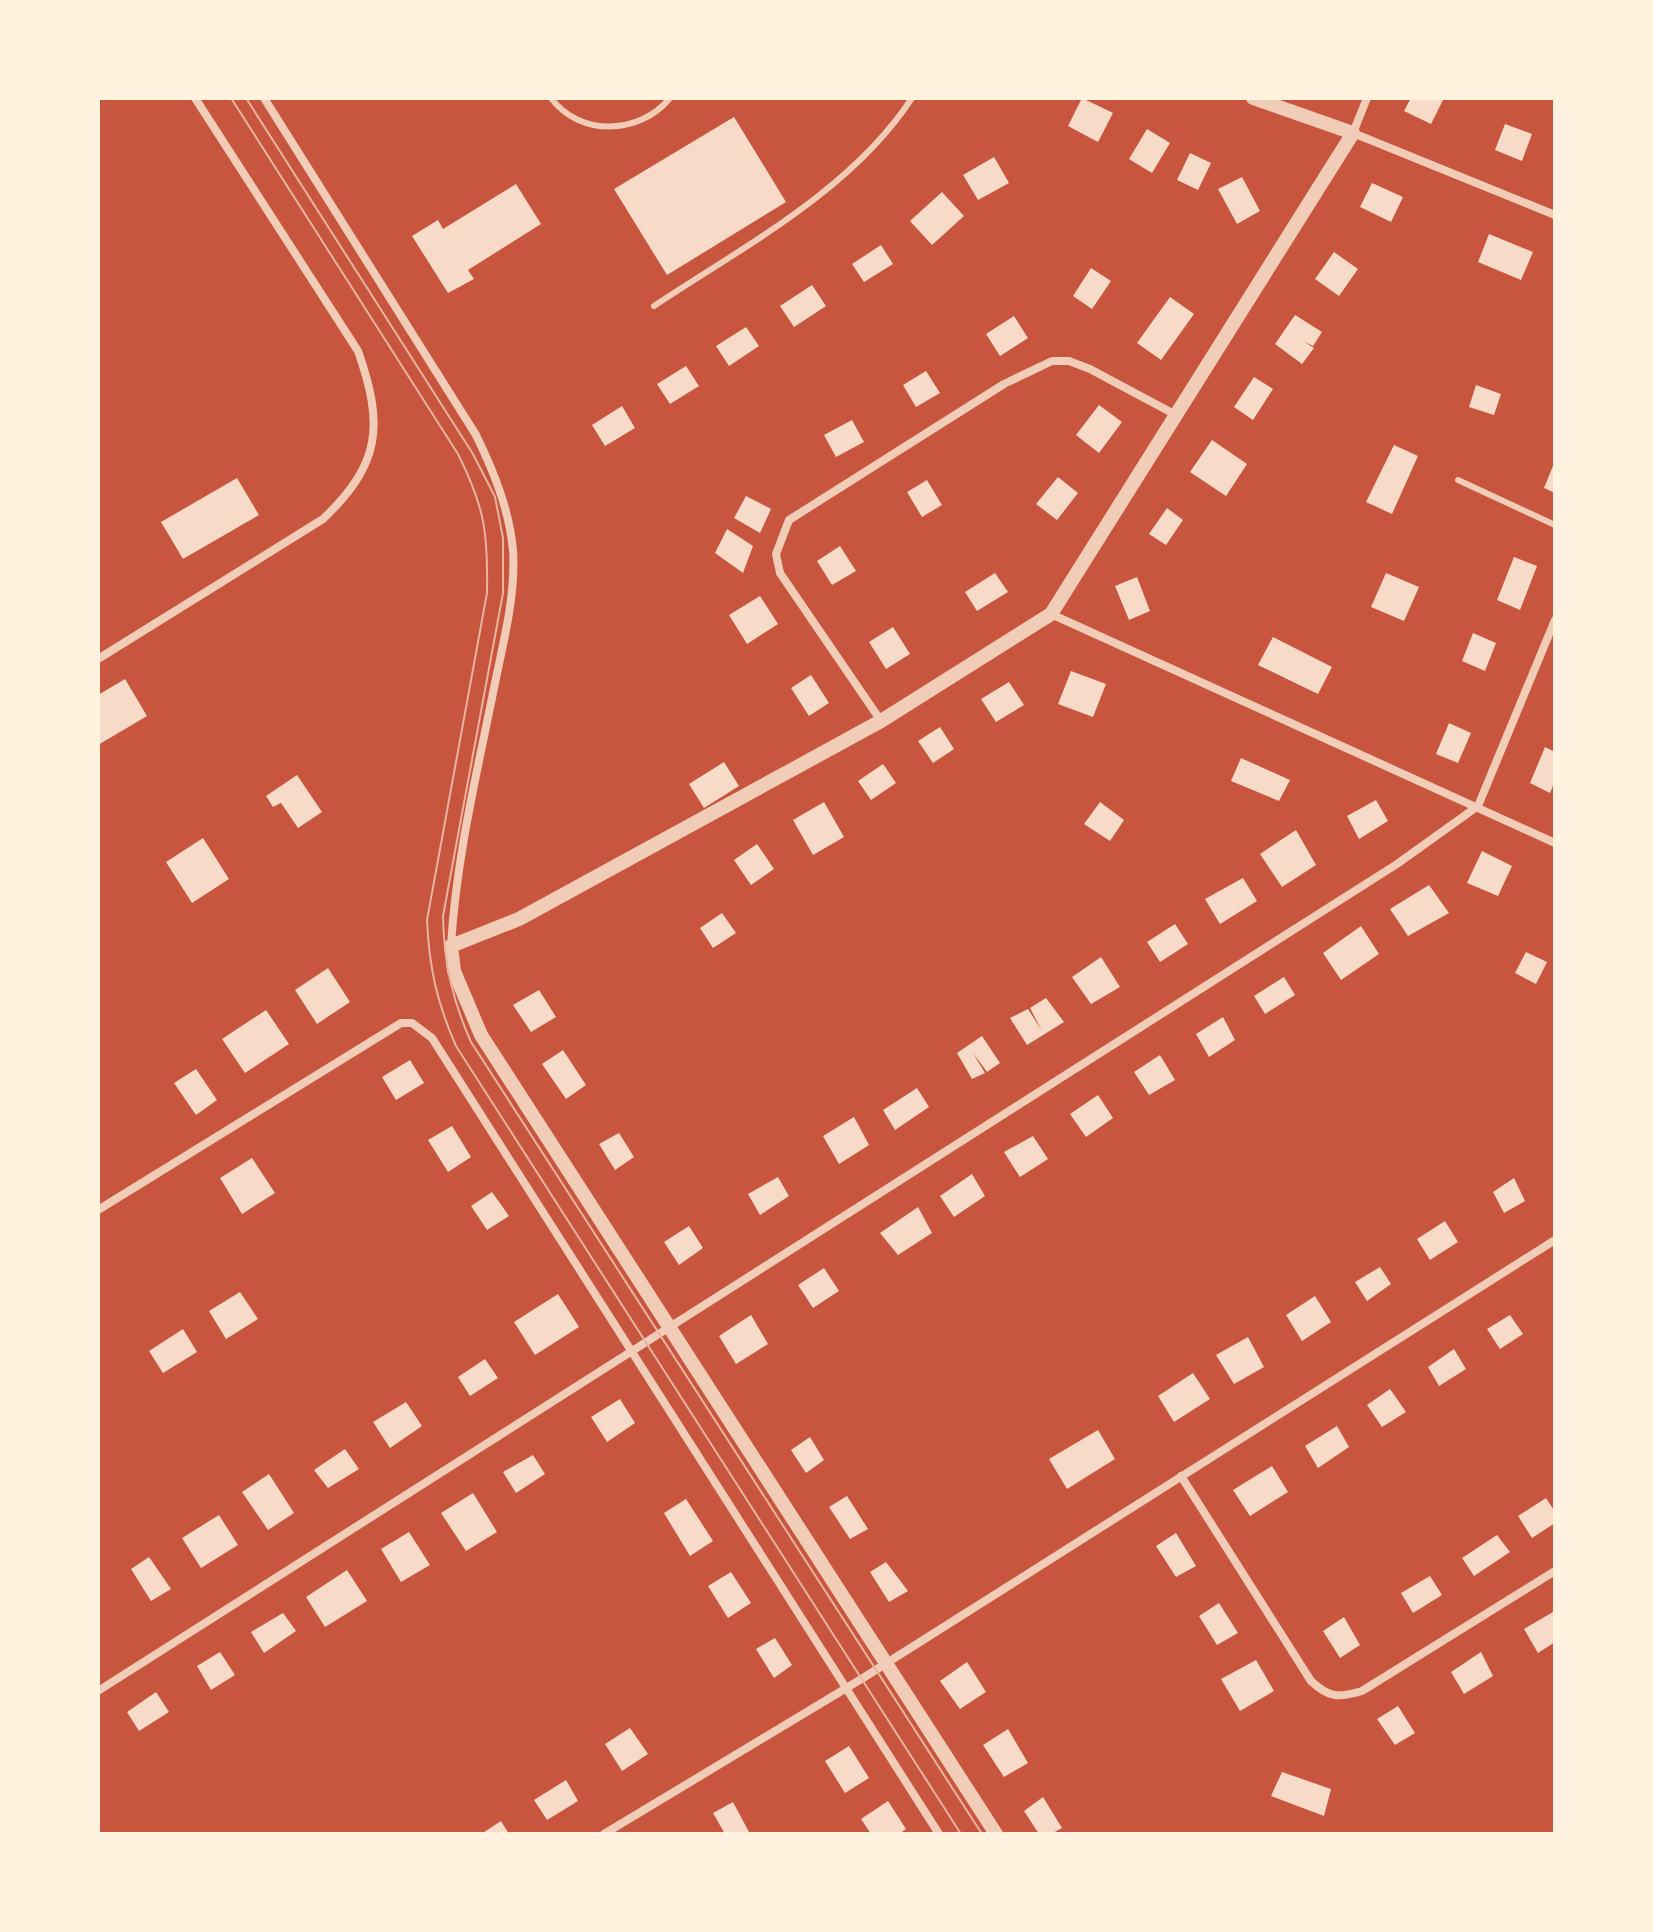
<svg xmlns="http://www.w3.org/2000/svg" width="1653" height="1932" viewBox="0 0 1653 1932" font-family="Roboto,sans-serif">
  <rect width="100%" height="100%" fill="#c8553d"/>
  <path fill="#f7dbc8" d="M1082,98L1113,113L1098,142L1068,126Z
    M1411,98H1444L1431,124L1404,111Z
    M734,117L786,202L667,275L614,189Z
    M1505,124L1532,134L1522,161L1495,150Z
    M1147,129L1170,143L1152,173L1129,159Z
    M1190,153L1211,163L1198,190L1177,180Z
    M994,157L1009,183L978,200L963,175Z
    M1242,177L1260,211L1237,224L1218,189Z
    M1372,183L1403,197L1391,222L1360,207Z
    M516,184L541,224L468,270L474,279L448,293L412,236L438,220L443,229Z
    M942,192L964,216L932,245L910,221Z
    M1489,234L1533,252L1521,280L1478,262Z
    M881,245L893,264L864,282L852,264Z
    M1334,252L1358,269L1339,296L1315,279Z
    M1091,268L1111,281L1092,309L1073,296Z
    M812,285L826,306L794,327L780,306Z
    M1170,297L1194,314L1161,360L1137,343Z
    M1295,315L1322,332L1313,346L1303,341L1314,348L1302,364L1275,344Z
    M1014,316L1028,338L1000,356L986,334Z
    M746,327L759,346L729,366L716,346Z
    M686,366L699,386L670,404L657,384Z
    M926,371L940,393L916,407L903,385Z
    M1254,377L1273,389L1253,420L1234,407Z
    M1476,385L1501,394L1494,415L1469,407Z
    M1099,405L1122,422L1099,453L1076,435Z
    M622,406L635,428L605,446L592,425Z
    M852,420L864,442L836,457L824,435Z
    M1212,440L1247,464L1226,496L1190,472Z
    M1394,445L1418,456L1392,514L1366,502Z
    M1555,461V493L1544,488Z
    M1058,477L1078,493L1057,520L1036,504Z
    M237,478L259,515L183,559L161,522Z
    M927,480L942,505L922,517L907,492Z
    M746,496L771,509L760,533L734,518Z
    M1167,508L1183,520L1166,545L1149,534Z
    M727,529L753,546L743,573L715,553Z
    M840,546L856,571L832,585L817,561Z
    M1514,557L1537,566L1520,610L1497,600Z
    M995,573L1008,592L977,611L965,592Z
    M1386,573L1419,587L1404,621L1371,607Z
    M1137,577L1150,611L1129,620L1115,586Z
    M760,596L778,624L747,644L729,615Z
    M893,627L910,654L886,669L869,642Z
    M1473,633L1496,643L1485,671L1462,661Z
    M1273,637L1332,667L1318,694L1258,665Z
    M1071,671L1106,684L1093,717L1058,704Z
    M811,675L829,703L809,716L791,688Z
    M125,679L147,716L98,745V695Z
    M1009,682L1024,705L996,722L981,699Z
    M1449,723L1471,733L1458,763L1436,754Z
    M940,727L954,749L933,763L918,741Z
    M1545,747L1555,752V781L1550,793L1530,783Z
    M1241,758L1290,780L1279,801L1231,781Z
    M724,762L739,786L704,808L689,784Z
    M883,764L896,783L871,800L858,781Z
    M297,775L322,812L298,828L281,803L273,807L266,796Z
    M1376,800L1388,821L1359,839L1347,816Z
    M824,802L844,837L813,855L793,820Z
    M1100,802L1124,820L1110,841L1084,824Z
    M1296,830L1316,865L1282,887L1260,854Z
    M203,838L229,879L192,903L166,862Z
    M757,844L774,869L751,885L734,860Z
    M1482,851L1512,866L1498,896L1467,883Z
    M1243,878L1257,901L1220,924L1205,899Z
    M1429,885L1449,913L1408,936L1390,909Z
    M722,913L736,933L713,948L700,928Z
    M1175,924L1188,944L1160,962L1147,942Z
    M1361,926L1379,954L1341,980L1323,953Z
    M1526,952L1547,962L1536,984L1515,973Z
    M1101,957L1120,987L1091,1004L1072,977Z
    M328,968L350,1002L317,1024L295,990Z
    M1284,977L1295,995L1265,1014L1254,996Z
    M539,990L556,1017L531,1032L513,1005Z
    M1046,998L1064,1022L1027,1045L1010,1018L1028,1009L1042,1031L1030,1008Z
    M266,1010L289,1044L245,1073L222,1039Z
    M1223,1017L1235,1040L1209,1057L1196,1034Z
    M982,1036L1000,1063L987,1072L973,1053L985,1073L972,1079L957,1053Z
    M563,1050L586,1085L566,1099L542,1064Z
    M1160,1055L1175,1080L1149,1095L1134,1072Z
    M410,1060L424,1083L396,1100L382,1077Z
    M196,1069L217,1100L196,1115L174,1083Z
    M917,1088L929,1107L895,1130L883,1110Z
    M1098,1095L1113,1118L1086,1137L1070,1114Z
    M854,1117L869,1145L839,1164L823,1136Z
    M452,1126L471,1157L448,1172L428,1140Z
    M619,1133L634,1157L615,1170L599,1144Z
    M1033,1136L1048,1159L1020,1177L1004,1152Z
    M252,1158L275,1193L242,1214L220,1178Z
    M972,1174L985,1196L954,1217L940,1196Z
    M778,1177L789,1196L760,1215L748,1194Z
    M1514,1178L1525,1201L1504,1213L1493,1192Z
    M492,1192L509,1216L487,1230L471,1206Z
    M918,1207L932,1233L898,1255L880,1233Z
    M1445,1221L1458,1242L1430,1260L1417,1239Z
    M689,1226L703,1248L679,1265L664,1242Z
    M1380,1267L1391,1284L1367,1301L1355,1282Z
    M824,1268L839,1291L813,1308L798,1285Z
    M240,1292L258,1319L226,1339L209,1311Z
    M558,1294L579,1327L535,1355L514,1322Z
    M1315,1296L1331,1322L1302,1341L1286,1315Z
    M751,1315L768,1344L736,1364L719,1336Z
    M1510,1315L1523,1334L1500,1349L1487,1329Z
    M183,1329L197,1352L163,1373L149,1351Z
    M1248,1337L1264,1367L1234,1384L1216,1355Z
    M1454,1349L1466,1369L1439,1386L1428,1367Z
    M485,1359L498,1378L470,1396L458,1377Z
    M1193,1373L1210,1399L1174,1422L1158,1396Z
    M1390,1389L1406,1412L1382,1427L1367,1405Z
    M620,1399L635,1423L607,1442L591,1417Z
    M406,1402L422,1426L390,1448L373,1422Z
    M1337,1426L1349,1447L1318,1468L1305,1446Z
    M1098,1430L1115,1459L1067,1489L1049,1459Z
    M810,1437L824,1460L806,1473L791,1450Z
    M345,1449L359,1469L328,1488L314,1470Z
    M533,1455L545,1474L516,1493L503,1472Z
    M1272,1466L1288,1492L1250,1516L1233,1490Z
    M269,1474L294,1513L268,1530L242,1492Z
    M473,1493L497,1532L466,1551L441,1513Z
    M847,1496L868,1529L850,1539L829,1507Z
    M1546,1498L1555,1512V1523L1532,1538L1518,1516Z
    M686,1499L713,1541L690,1556L664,1513Z
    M219,1515L238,1545L201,1568L182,1538Z
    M409,1532L430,1565L401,1582L381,1549Z
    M1176,1533L1196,1566L1176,1577L1156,1546Z
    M1497,1535L1510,1552L1474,1576L1462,1558Z
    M149,1557L171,1589L151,1601L131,1569Z
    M886,1562L908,1591L889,1602L870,1572Z
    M347,1570L367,1601L325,1627L306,1597Z
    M731,1572L751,1603L728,1618L708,1586Z
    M1430,1576L1442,1595L1413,1613L1401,1593Z
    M1219,1603L1238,1633L1217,1645L1199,1616Z
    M1553,1612L1555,1642L1538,1653L1524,1629Z
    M283,1613L296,1631L264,1653L251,1632Z
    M1344,1617L1360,1645L1340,1658L1323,1631Z
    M775,1638L792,1665L774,1678L756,1649Z
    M220,1652L235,1675L211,1690L197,1666Z
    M1481,1652L1493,1676L1464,1694L1451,1672Z
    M1256,1660L1274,1691L1240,1711L1221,1679Z
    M967,1662L986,1692L960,1709L940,1681Z
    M156,1692L169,1712L139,1731L127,1712Z
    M1398,1706L1415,1733L1395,1745L1377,1719Z
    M630,1728L648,1754L622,1771L605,1744Z
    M1008,1729L1028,1763L1004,1777L983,1745Z
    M849,1746L869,1778L845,1793L825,1761Z
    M1282,1772L1331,1789L1324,1816L1271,1796Z
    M566,1780L578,1801L547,1820L534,1800Z
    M1043,1797L1062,1828L1051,1834H1039L1024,1811Z
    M888,1801L906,1829L899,1834H871L861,1819Z
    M733,1802L750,1834H725L713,1813Z
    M501,1821L509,1834H481Z"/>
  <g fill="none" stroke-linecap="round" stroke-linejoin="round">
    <path stroke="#f1ccb7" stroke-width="6" d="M551,98C580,137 640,135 670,98
      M654,306C744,246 851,191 912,98
      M1458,480L1555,525"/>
    <path stroke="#f1ccb7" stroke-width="8" d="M264,98L476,435C494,472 509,509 513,550C516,596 503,643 494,688C477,773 456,859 451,946
      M1367,98L1353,133L1555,215
      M1051,614L1555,843
      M98,659L323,519C381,464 384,425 358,351L195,98
      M881,721L780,573L776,554L789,520L1004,384L1052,361H1069L1090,369L1176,415
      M98,1210L401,1023H412L432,1038L939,1834
      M1181,1476L1311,1681C1329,1698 1339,1698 1362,1691L1555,1571
      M98,1691L1397,864L1478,806L1555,620
      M604,1834L863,1678L1555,1240"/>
    <path stroke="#f1ccb7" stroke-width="14" d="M996,1834L481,1035L454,971L451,946L519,919L881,721L1051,614L1353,133L1253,98"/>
    <path stroke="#e9b49f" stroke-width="2" d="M231,98L458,454C485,508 488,533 487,593L427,920C429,967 437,1003 456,1046L961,1834
      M246,98L473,454L495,497L503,538V593L443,916C444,963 452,999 471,1042L982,1834"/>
  </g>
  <rect width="1653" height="1932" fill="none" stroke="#fff3e0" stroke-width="200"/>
</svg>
